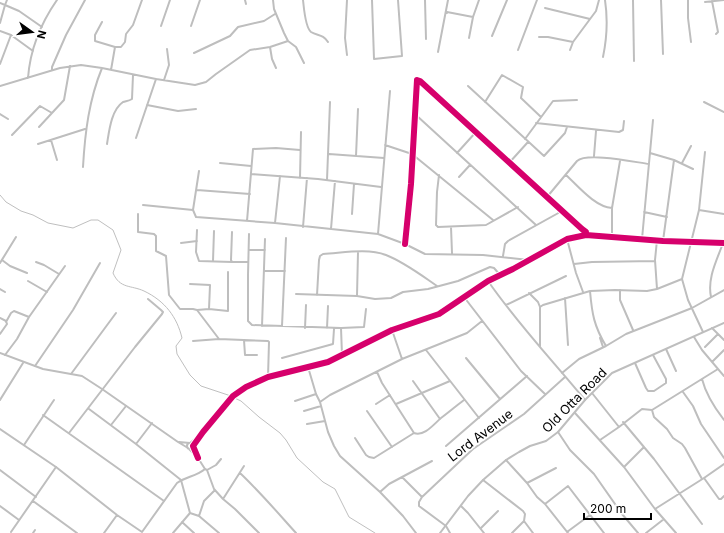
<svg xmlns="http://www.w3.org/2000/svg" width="724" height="533" viewBox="0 0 724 533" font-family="Inter,sans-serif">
  <rect width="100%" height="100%" fill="#fff"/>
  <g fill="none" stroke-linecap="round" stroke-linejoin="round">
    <path stroke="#bfbfbf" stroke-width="1" d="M0,195L6,202L21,211L33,215L48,223L73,228L91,220H98L113,230L121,250L113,273C120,289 131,285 144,291C165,301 177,317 182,338L176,346L177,354L190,375L201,386L228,395L241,401L259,417L280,433L286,440L297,458L323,482L335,489L349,517L375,533"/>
    <path stroke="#bebebe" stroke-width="2" d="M7,0L5,5L19,11L42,27
      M245,0L246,4
      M273,0L274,9L284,33L288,41L296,47L304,63
      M303,0C304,8 305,27 311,32C318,36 323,34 328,42
      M347,0L345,38L347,55
      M372,0L374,59L402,56L398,0
      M425,0L426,39
      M633,0L634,61
      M661,0L663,54
      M688,0V18L691,42
      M712,1L718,32L716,34
      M705,2L724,0
      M0,3L5,5L0,23
      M545,8L590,19
      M447,13V12L473,17
      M102,22L95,35V41L115,47L111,70
      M161,26L170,0
      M191,26L200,0
      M0,31L11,35L33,51
      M492,36L507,0
      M539,37H548L573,42L596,11L599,0
      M469,38L473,17L479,0
      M521,42L518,50L537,0
      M115,47H121L125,42L126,34L133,25L142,0
      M270,47L272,59L276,68
      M570,50L573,42
      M438,52L448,0
      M194,53L230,36L238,27L264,21L275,14
      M603,57C607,38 608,20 605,0
      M0,64L11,35
      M52,70V67L66,35L85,0
      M28,78C30,51 41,23 57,0
      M164,80L169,65L167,49
      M0,86L60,68L81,65L102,68L156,79L195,85L206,82L216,74L250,50L270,47L288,41
      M468,86L544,156L565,133L567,127
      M485,102L502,75L523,87L521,98L541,117
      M704,102L724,112
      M147,105L178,111L196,109
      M0,114L8,119
      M416,115L536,225
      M536,123L619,132L623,130L624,121
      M39,127L64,100L70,66
      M12,135L40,106L52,113
      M136,138L156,79
      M525,139L553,101L577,100
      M51,140L57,160
      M38,144L85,129
      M107,144C109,132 111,110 123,102C126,101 129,101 132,99L133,75
      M385,145L412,154L493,220
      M457,153L476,132
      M650,153L674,160L693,169
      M329,154L384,158
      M356,156L358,109
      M594,156L596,131
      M220,163L251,166
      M509,163L528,142
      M682,163L691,146
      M83,167C85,132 89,100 102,68
      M199,171L193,210L196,217L275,223L378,234L405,244L425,254L483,255L529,260
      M251,174L318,179L381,187
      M439,175L437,192L436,225L438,227L486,225L518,207
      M566,175C578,186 595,207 612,208
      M459,177L470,165
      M300,178L301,132
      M327,180L330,102
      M197,190L250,194
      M547,197L577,161C587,152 634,162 649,164
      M143,205L193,210
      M699,210L724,214
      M644,212L667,217
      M138,214V232L154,234L156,236V251L166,256L169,295L180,309H193L197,310L219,339
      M352,214L354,184
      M247,221L253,149L276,148L300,150
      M275,223L280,176
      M303,227L307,178
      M451,227L452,253
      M331,229L335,181
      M197,230L196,252L199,261L232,262
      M232,232L231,260L232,262H248
      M249,234L248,275V321L252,325L341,328L342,355
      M378,234L390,91
      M612,237V208L620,161
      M567,239L576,273L583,292
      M642,239L653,120
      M657,240L655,260L657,289
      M663,241L674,160
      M181,243L197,241
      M405,244L411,184L417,80L420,81L582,229L586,232V235
      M249,250H265
      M358,252L357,296L375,299L391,298L403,292L428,289L458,281L490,267L494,268L500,275
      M503,256L505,244L508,241L562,211
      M2,260L10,266L27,273
      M213,261L214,231
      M36,262L44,265L59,274
      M0,263L16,237
      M574,264L592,262L655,261
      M264,271H285
      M682,279L688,300L703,332
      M28,281L47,292
      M488,281C517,323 552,360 585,400
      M190,284L210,285L209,309
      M0,289L5,292
      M620,290V300L633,330
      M590,291C592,314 594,326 606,346
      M529,293L538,302L540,307
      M296,294L357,296
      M317,295L319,260L320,256L323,254C343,253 367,248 386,255C404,262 421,275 437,286
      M464,297L521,371L545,394
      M711,297C707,278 717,260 723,243
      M565,298L568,345
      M506,305L566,276
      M197,310L209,309L228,311V272
      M0,318L6,321L7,324L0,334
      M6,322L11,313L14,311L29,317
      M262,326L265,239
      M282,326L286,238
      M305,328L306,305
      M327,328L328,306
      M341,328L364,327L366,309
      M712,328L724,340
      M392,330L402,359
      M694,337L702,350L724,376
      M600,338L603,347
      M244,340L245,355H257
      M193,341L219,339L268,341L269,342L268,377
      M540,346V307L543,305L590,291L615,290L647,291L657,289L682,279L699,210L705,152
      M705,347L718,334
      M666,349L676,371
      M426,350L479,418
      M5,355L17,339L29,317L65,266
      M282,358L333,344L334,329
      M466,358L500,399
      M712,362L724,350
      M635,363L646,388L648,391H654L666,383V379L653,355
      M35,366L73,310L100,263
      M308,367L316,394L320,402L328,432L334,446L340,456L380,492L403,516L416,533
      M377,372L382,383L414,433
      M562,373L579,359L606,346L626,334L692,308L724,290
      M71,374L116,313
      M702,379C706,395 714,407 724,420
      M413,381L440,419
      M683,392L693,406L701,424L724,458
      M592,393L619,427
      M0,400L23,363
      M295,401L316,394
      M320,402L330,395L402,359L467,333L482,321
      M376,404L390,395
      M396,404L450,381
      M89,409L136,444L181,480L190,513L173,533
      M652,410L654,417L667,429L673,438L682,444L685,448L702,479
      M304,411L321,406
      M367,411L392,447
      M575,413L624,467L655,509L676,533
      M43,415L164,501
      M623,422L654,459L702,524
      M307,424L325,421
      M111,425L126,406
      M203,432L237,393L254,383
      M558,432L570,450L594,474L622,514L638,533
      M69,433L135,347L162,314L163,312L161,310L148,299
      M355,438L366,455L369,457L374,458L414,433C424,437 434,424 441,418C449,412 456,406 464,400
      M600,440L619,427L642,409L652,410L718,369
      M136,444L152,423
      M24,445L54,400
      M446,446L527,376
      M506,460L527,483L537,497L545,504L568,533
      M624,467L644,447
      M205,469L207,470L214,489L223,499L235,509L259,533
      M0,470L36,497
      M207,470L216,465L221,459
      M240,473C260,492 278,513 296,533
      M402,477L422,497
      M704,478L719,499H721L724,496
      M483,480L523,511L525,514L524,521L512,533
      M527,483L556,468
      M380,492L389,484L432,461
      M223,499L244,466
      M33,501L77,533
      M545,504L568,486L604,533
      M0,506L19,520
      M461,506L468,513L484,533
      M655,509L704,478L724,464
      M190,513L199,516L219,533
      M199,516L204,501L215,490
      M524,521L533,533
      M182,522L194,533
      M481,528L498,511
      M11,532L56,467
      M567,532L590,515
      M33,533L35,530
      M450,533L446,526L419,506V502L422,497L473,449L524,414L565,377
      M646,533L664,519"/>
    <path stroke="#bebebe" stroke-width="2" d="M0,353L43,369L82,376L102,389L178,442L188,448
      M254,383L268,377L328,362L392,330L439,314L488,281L513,269L567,239L586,235L663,241L724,243
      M0,429L56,467L117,515L142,532L177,483C185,477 197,476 205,469L198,458L189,449
      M179,442L190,443L201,434
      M187 446a3 3 0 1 1 6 0a3 3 0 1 1-6 0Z
      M197,455L193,446L203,432
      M104,533L117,515
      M440,533L468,496L483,480L506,460L519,452L530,446L546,441L558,432L585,400L612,373L724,323"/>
    <defs>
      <path id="cycleway" d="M405,244L411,184L417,80L420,81L582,229L586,232V235
        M198,458L193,446L203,432L233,396L246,387L268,377L328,362L392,330L439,314L488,281L513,269L567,239L586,235L663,241L724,243"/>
    </defs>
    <use href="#cycleway" stroke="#fff" stroke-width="8"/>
    <use href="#cycleway" stroke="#d6006c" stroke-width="6"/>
  </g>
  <g text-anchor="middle" stroke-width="3.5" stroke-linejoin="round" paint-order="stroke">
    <g font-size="13" fill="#000" stroke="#fff">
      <text transform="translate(574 400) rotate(-45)" y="5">Old Otta Road</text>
      <text transform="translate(480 435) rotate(-37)" y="5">Lord Avenue</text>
    </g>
  </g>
  <g transform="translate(32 32) rotate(104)" stroke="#ffffff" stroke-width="3" paint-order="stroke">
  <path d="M0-3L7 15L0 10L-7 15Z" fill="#000000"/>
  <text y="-6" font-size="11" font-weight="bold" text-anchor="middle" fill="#000000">N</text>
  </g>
  <path d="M584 513v6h67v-6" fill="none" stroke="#000000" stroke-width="2"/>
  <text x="590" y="513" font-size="12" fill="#000000" stroke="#ffffff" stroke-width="3" paint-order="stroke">200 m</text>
</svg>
